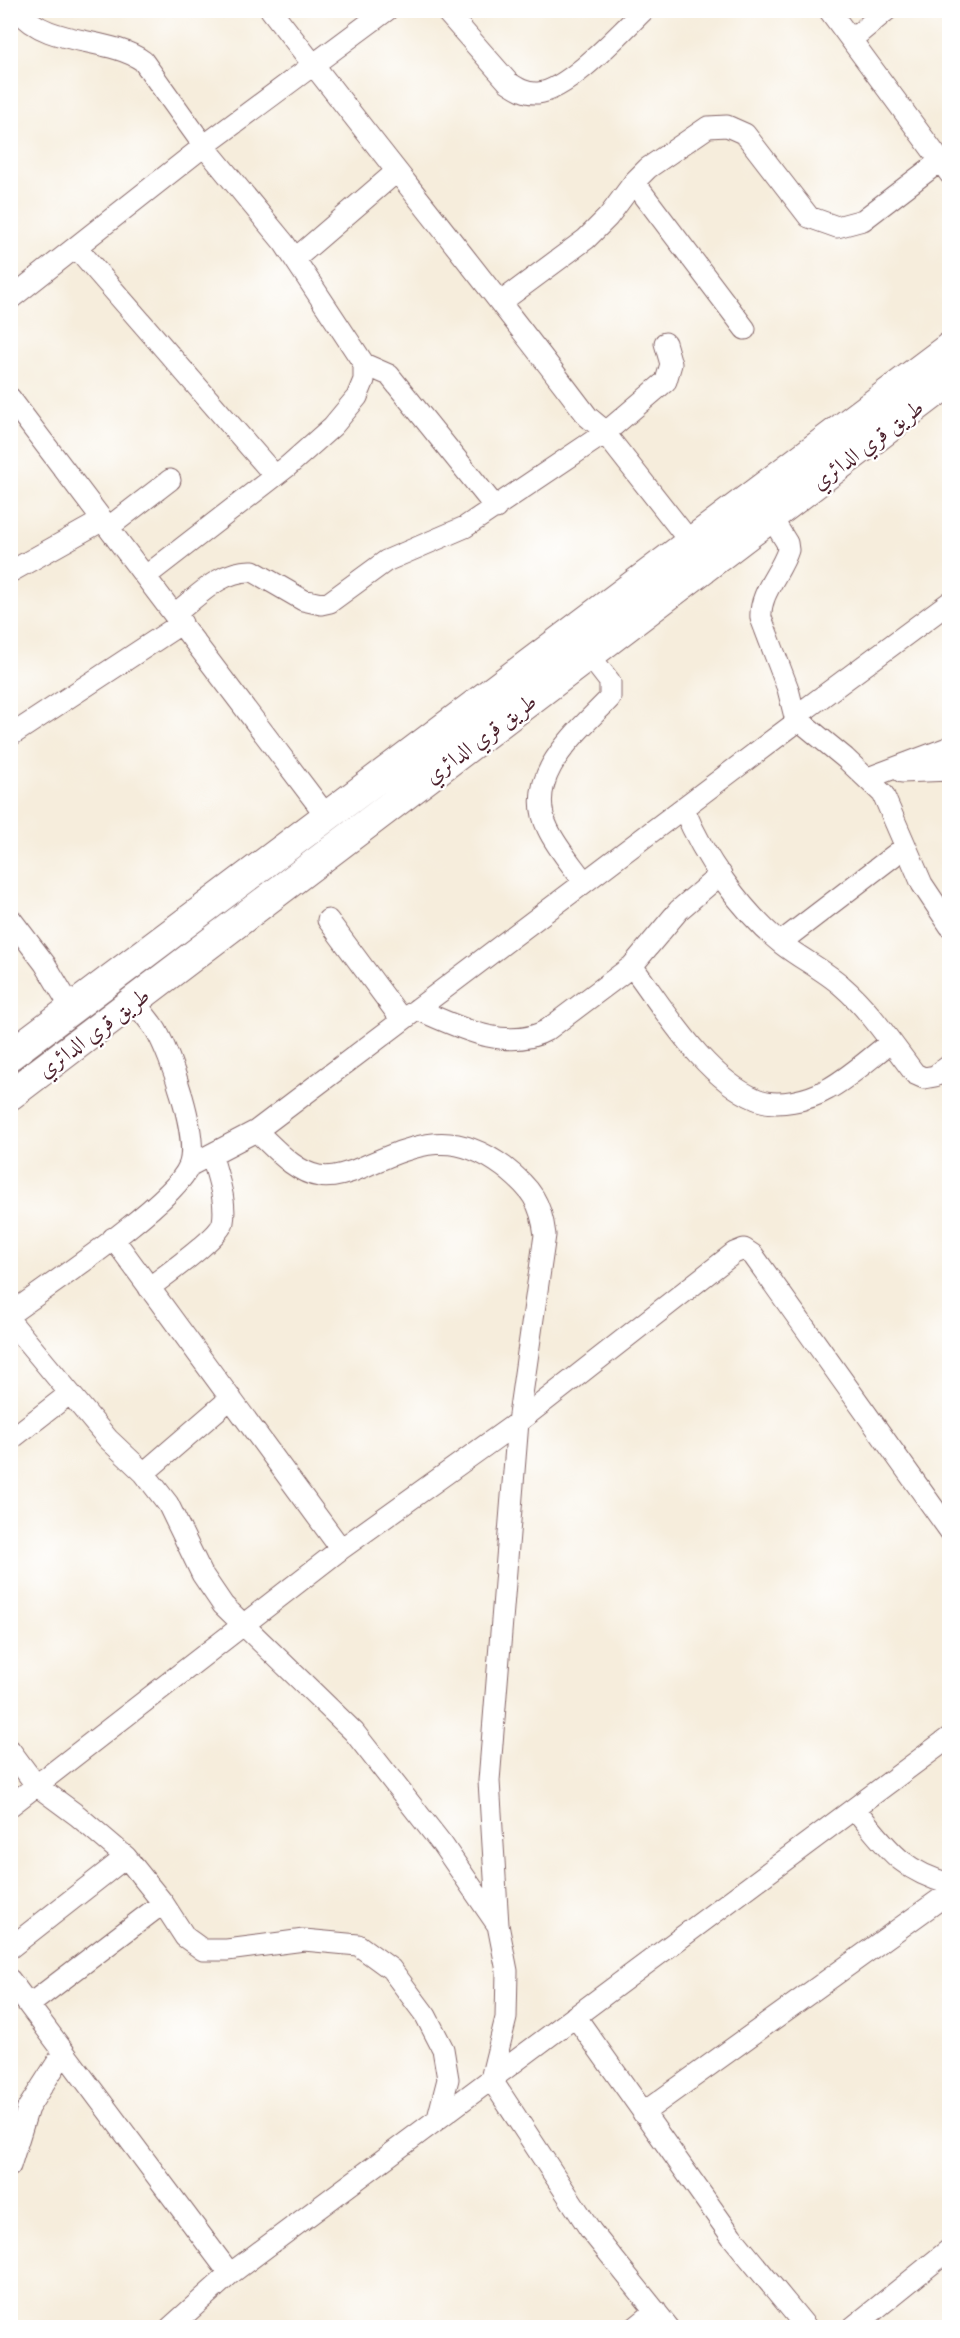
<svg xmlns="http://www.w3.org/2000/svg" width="960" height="2338" viewBox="0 0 960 2338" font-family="'IM FELL French Canon',Amiri,serif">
  <rect width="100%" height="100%" fill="#fff"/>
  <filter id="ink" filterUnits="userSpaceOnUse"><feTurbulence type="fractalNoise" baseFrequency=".0167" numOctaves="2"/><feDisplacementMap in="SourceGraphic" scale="12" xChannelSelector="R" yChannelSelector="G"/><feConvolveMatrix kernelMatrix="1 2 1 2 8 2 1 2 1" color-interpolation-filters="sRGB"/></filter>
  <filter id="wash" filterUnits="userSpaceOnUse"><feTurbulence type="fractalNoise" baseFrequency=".008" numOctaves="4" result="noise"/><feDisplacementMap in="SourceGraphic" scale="24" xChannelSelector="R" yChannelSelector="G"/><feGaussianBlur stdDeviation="1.35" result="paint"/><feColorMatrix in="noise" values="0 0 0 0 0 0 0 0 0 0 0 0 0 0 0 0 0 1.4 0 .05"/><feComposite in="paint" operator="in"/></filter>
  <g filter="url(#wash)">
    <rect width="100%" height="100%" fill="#f6eddc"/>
  </g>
  <g filter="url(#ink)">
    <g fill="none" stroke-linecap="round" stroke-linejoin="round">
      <defs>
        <path id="minor" d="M18,10C47,47 108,36 143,61L204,146L284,243L364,364V380L357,397L333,426L288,466L146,576
          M271,10C376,147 485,280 588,417L600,427L691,543
          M445,10L508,82C517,88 526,94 538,93C569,90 621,32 644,10
          M829,10L950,174
          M851,40L887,10
          M634,182L745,329
          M76,247L275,476
          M295,259L396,172
          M10,299L204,146L387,10
          M501,302L586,239L608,217L634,182L648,168L708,127L727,126L745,134L809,217L837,227L863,220L940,161
          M364,364L389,375L496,508
          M10,398L328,818
          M771,517L787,543L788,550C781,573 759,593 761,618L788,689L795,717L845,758L883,794L922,884L950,926
          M109,527L170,480
          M10,572L103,520
          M175,614C198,596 222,569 253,571L303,600L321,604L330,602L386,561L465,527L605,433L666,381L671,364L665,343
          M795,717L950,602
          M10,736L182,623
          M902,772L950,770
          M868,778L950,747
          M684,809C703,856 741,911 782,944C801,959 824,970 842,986C870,1010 892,1044 915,1074L924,1078L935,1076L950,1065
          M584,882C572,865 557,848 548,829C522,776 577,733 610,698V682L589,655
          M10,918L45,964L72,1009
          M328,920L402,1020
          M781,942L905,847
          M632,966C665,1010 704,1077 756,1099C777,1108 809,1100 828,1089C850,1077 870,1058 891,1042
          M417,1009C456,1026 507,1053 547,1030L632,966L679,910L721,874
          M256,1131C274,1147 294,1172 319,1176C332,1179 352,1172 363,1167C417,1144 452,1128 504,1167C531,1188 541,1202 545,1235L518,1422L489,1781L498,1925L507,1971L506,2018L491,2079L591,2231L669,2328
          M189,1166L256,1131L798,721
          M113,1238L341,1549
          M149,1288C164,1276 220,1237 223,1222C227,1201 217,1176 212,1156
          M10,1314C47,1287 175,1202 189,1166C200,1138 171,1056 156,1030C149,1020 141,1011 134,1001
          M10,1321L108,1439L144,1473L168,1504L202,1574L223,1605L354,1732L442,1844L497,1924
          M10,1440L69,1394
          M144,1473L231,1398
          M10,1750L36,1785L78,1816L126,1857L163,1903L185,1937L203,1950H227L304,1940L358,1945L391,1969L426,2016L443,2049L448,2079L438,2118
          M10,1806L341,1549L518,1422L734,1253L744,1249L753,1255L950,1531
          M855,1809C887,1847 899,1870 950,1884
          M10,1948L126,1857
          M10,1980L230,2274
          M29,2005L163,1903
          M575,2016L732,2237L807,2328
          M643,2113L950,1892
          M10,2166L28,2108L64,2052
          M170,2328L230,2274L950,1737
          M635,2328L656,2311
          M852,2328L950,2249"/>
        <path id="highway" d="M10,1055L950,347
          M10,1095L950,381"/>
      </defs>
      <use href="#minor" stroke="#866769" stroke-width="23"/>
      <use href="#highway" stroke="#866769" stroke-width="32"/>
      <use href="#minor" stroke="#fff" stroke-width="21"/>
      <use href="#highway" stroke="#fff" stroke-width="30"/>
    </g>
  </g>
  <g text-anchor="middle" stroke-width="4.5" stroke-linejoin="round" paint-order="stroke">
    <g font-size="22" fill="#4a1f2b" stroke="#fff">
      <text transform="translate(867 444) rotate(-37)" y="8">طريق قري الدائري</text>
      <text transform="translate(480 738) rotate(-37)" y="8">طريق قري الدائري</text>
      <text transform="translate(93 1032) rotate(-37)" y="8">طريق قري الدائري</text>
    </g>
  </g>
  <rect width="960" height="2338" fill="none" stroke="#fff" stroke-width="36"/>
</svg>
